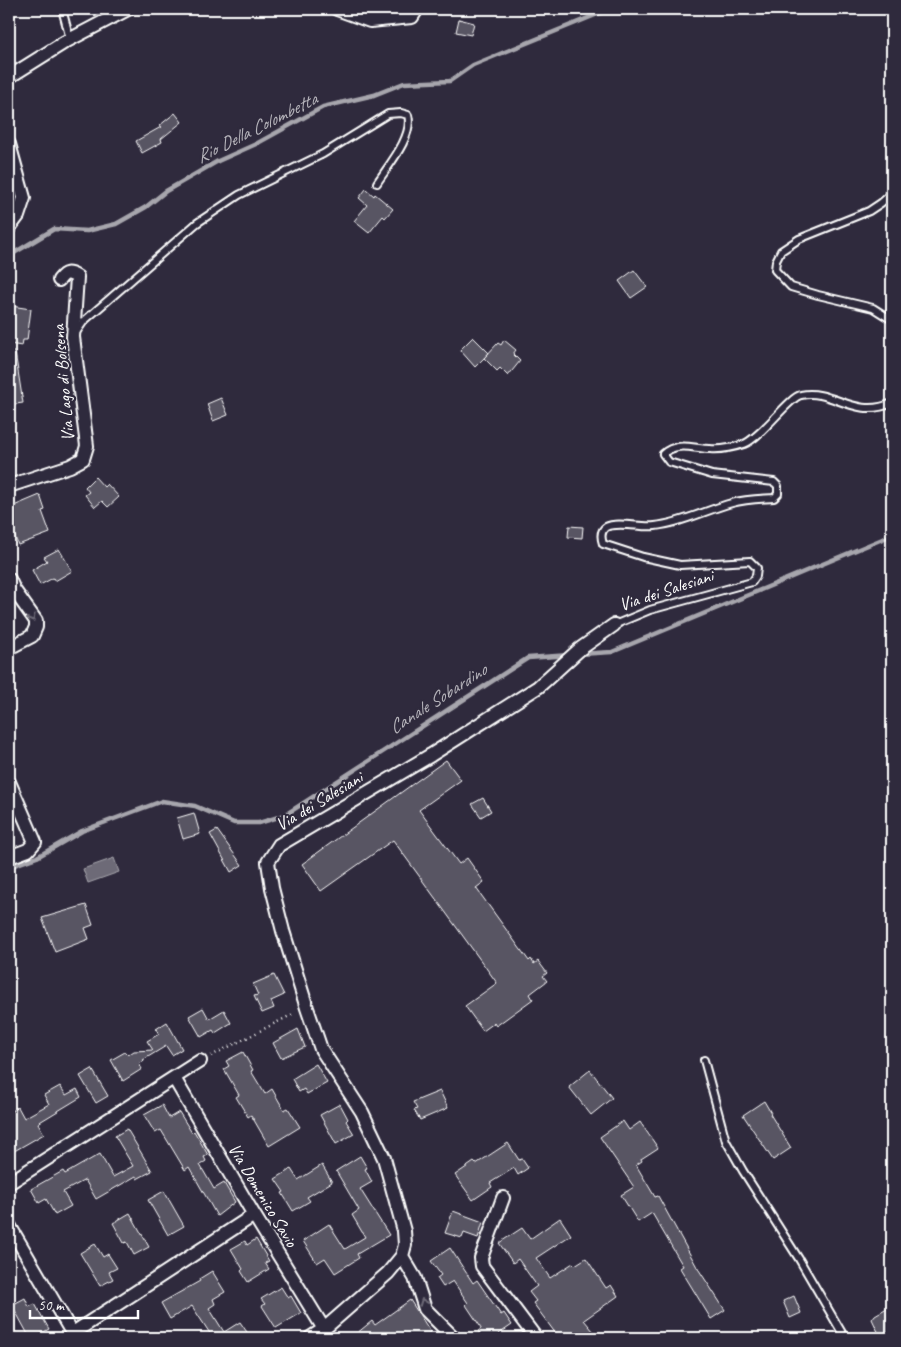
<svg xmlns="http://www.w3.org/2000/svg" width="901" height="1347" viewBox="0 0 901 1347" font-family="Caveat,sans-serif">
  <rect width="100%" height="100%" fill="#2f2a3d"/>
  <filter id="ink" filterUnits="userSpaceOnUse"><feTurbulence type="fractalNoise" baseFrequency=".02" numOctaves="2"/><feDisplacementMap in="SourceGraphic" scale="10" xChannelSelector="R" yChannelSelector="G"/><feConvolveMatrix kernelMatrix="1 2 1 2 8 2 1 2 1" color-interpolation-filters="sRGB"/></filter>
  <g filter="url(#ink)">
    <path fill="#6d6a77" stroke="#a7a6ad" d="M114,858L119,872L88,883L83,869Z"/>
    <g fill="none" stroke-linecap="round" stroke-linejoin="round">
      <path stroke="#a7a6ad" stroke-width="4.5" d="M9,256L54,229L87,231L116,224L146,207L166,191L218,161L256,144L323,107L374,95L404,83L450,81L473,65L610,9
        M580,654L612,652L892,535
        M9,867L37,857L82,831L162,801L195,806L234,823H259L285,815L528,658L570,655"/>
    </g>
    <path fill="#595564" stroke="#fff" d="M459,19L474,23L471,35L456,32Z
      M175,113L182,122L161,139L162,142L142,153L136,141L161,127L159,126Z
      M366,189L374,196L375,194L393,209L385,218L383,216L369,233L354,221L367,205L359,198Z
      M634,270L647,287L631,298L619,281Z
      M11,306L31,309L27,340H23L22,346L9,344V309H11Z
      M473,337L489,353L475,367L460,350Z
      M504,340L516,350L513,354L520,361L508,376L500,368L497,371L484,358L498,343L501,345Z
      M9,352H15L23,403L9,405Z
      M221,398L228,415L213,421L207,404Z
      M95,477L104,487L107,484L119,497L108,507L102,501L95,507L85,495L89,492L85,487Z
      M40,495L45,510L42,511L50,533L18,545L9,521V508Z
      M569,526L583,527L582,538L568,537Z
      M59,549L72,571L55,581L53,578L40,585L32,570L47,561L44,557Z
      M446,760L461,780L419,810L459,864L467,858L484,882L476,888L529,961L531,959L534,964L538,961L547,973L543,976L547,981L530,994L533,999L496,1026L494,1023L483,1031L465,1006L497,983L393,840L321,891L302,864Z
      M483,798L491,811L481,817L472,804Z
      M194,813L200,834L183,839L177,818Z
      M217,830L242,865L231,872L210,834Z
      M86,905L93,925L85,928L89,939L55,952L42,918Z
      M274,975L284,995L271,1001L274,1008L262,1013L254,996L258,995L253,984Z
      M203,1008L209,1019L224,1010L231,1023L215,1033L213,1030L201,1037L189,1016Z
      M167,1022L182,1049L172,1055L166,1046L143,1060L144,1061L139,1064L142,1069L123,1081L111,1060L125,1052L128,1055L134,1051L153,1050L147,1041L159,1034L156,1029Z
      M298,1029L305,1047L281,1058L273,1043Z
      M243,1052L253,1070L251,1071L265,1094L272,1089L284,1110L288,1108L300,1127L269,1146L251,1115L248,1117L236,1097L239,1095L224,1069L229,1066L226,1061Z
      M316,1064L327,1083L307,1094L304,1089L299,1092L292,1079Z
      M92,1069L108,1096L96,1103L80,1076Z
      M590,1070L612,1098L591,1115L569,1087Z
      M60,1086L66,1095L77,1089L81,1097L38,1123L44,1134L9,1154V1113L18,1107L24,1118L49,1104L44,1095Z
      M440,1091L448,1108L420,1120L414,1110L417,1109L413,1102Z
      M764,1101L771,1113L770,1114L791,1148L773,1160L743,1115Z
      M340,1104L348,1119L346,1121L354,1134L336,1144L320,1115Z
      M162,1105L169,1118L179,1112L192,1133L194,1131L208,1155L204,1157L206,1161L200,1165L214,1189L224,1183L235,1202L217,1216L189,1167L185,1170L161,1130L155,1133L144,1115Z
      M623,1121L629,1130L640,1122L658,1148L641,1159L642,1161L636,1165L655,1197L658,1196L697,1267L725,1310L711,1319L680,1268L683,1266L652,1213L638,1222L621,1195L634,1187L600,1137Z
      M127,1129L152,1171L137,1179L136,1176L96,1199L85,1180L63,1192L71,1206L55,1215L46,1199L39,1203L31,1189L63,1171L65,1174L100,1154L113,1177L133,1166L115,1136Z
      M508,1143L519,1160L522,1159L528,1168L518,1175L514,1168L490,1183L492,1187L473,1200L455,1175L474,1162L476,1164Z
      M360,1156L367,1168L365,1169L372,1182L360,1189L389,1235L357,1254L359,1258L335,1273L325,1258L317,1263L303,1241L329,1224L345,1249L365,1237L352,1215L359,1210L336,1171Z
      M322,1165L332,1182L307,1197L310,1201L293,1211L282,1193L284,1192L275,1179L291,1169L298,1180Z
      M164,1191L184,1226L168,1235L148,1200Z
      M453,1211L483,1222L478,1238L464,1233L462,1238L445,1233Z
      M130,1213L149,1247L134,1255L127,1242L124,1243L113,1223Z
      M560,1218L571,1235L536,1258L550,1278L573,1263L575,1265L586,1258L606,1288L611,1285L618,1296L584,1320L599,1338H559L533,1303L536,1301L529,1292L537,1286L518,1259L513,1263L499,1243L522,1228L530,1239Z
      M256,1239L269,1261L265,1263L269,1269L248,1282L241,1271L243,1269L231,1249L245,1241L247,1245Z
      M95,1244L103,1257L108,1254L117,1268L109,1272L113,1279L100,1286L80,1253Z
      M450,1248L473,1283L477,1280L501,1315L504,1313L512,1325L493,1338H483L478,1331L481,1329L480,1326L466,1305L468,1303L453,1281L443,1287L437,1278L441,1275L431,1261Z
      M212,1271L225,1292L213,1299L215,1304L209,1308L224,1332L240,1322L251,1338H213L192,1306L170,1319L161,1303L200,1281L199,1279Z
      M281,1287L288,1298L291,1296L301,1313L276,1328L262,1306L265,1304L261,1299Z
      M794,1296L801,1313L790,1318L783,1301Z
      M25,1298L29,1307L35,1304L49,1329L33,1338H30L12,1305Z
      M410,1300L430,1331L426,1338H351L372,1321L375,1325Z
      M892,1305V1336H880L872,1319L875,1315Z"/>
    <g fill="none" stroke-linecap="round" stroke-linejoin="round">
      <defs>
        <path id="service" d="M62,9L70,39
          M892,184L889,196L881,203L869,211L799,239L781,251L776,261L775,270L791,287L818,295L873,308L892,320
          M75,334L84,321L197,223L239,195L323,154L388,114L401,113L408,115C414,136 388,166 377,183
          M614,625L650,610L752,582L756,576L757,568L750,561L680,565L643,557L603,544C601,538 600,531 606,527C617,521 642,528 655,526C682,523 706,510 732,503C746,499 761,499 774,498L778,494V486L774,482L712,475L669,462L663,454C677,441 694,449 710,449C722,450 732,448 744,444C762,437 789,397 801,395C832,388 854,420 892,403
          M704,1060L726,1141L743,1171L799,1259L845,1338"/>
        <path id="minor" d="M337,9L370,21L412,17L417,9
          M9,77L65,42L128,9
          M9,144L24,198L18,216L9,228
          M9,486L70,466L83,459L87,446L73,337L77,277C68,272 65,272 59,280
          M9,579L14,590L36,621V627L32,636L9,648
          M9,782L35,842L28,850L9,857
          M174,1078L254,1215L324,1329
          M9,1183L200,1061
          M503,1198L481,1258L482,1266L536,1338
          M9,1225L75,1338
          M402,1256L415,1278L425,1309L454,1338
          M73,1333L254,1215
          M310,1338L324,1329L388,1273L402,1256L405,1245L404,1231L384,1158L362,1112L321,1049L307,1008L283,931L272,888L268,862L279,845L431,755L538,687L580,649L614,625"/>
      </defs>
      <use href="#service" stroke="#fff" stroke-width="10"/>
      <use href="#minor" stroke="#fff" stroke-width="16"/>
      <path stroke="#fff" stroke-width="2.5" stroke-dasharray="1 4" stroke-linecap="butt" d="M211,1056L295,1013"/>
      <use href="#service" stroke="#2f2a3d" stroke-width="6"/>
      <use href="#minor" stroke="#2f2a3d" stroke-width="12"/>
    </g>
    <defs><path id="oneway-chevron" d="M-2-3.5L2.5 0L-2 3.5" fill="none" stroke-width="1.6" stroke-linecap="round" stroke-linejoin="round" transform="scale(1.25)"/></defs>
    <g stroke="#6d6a77">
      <use href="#oneway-chevron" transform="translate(32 618) rotate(62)"/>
      <use href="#oneway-chevron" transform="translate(423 1302) rotate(-110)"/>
    </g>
  </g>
  <g text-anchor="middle" stroke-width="4.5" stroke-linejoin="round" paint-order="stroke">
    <g font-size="18" fill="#fff" stroke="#2f2a3d">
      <text transform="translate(63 383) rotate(-95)" y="6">Via Lago di Bolsena</text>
      <text transform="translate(666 590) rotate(-18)" y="6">Via dei Salesiani</text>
      <text transform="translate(319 801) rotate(-31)" y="6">Via dei Salesiani</text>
      <text transform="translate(263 1195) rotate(59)" y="6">Via Domenico Savio</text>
    </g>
    <g font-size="19" font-style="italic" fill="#b6b4bb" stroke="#2f2a3d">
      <text transform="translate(256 127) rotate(-27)" y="7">Rio Della Colombetta</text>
      <text transform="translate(437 698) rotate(-33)" y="7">Canale Sobardino</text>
    </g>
  </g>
  <rect width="901" height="1347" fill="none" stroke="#2f2a3d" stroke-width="30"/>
  <rect x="15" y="15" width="871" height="1317" fill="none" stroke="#fff" stroke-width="2" filter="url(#ink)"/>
  <path d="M30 1310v8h108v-8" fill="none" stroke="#ffffff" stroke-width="2.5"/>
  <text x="38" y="1310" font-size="15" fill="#ffffff" stroke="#2f2a3d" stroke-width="4" paint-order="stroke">50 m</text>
</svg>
